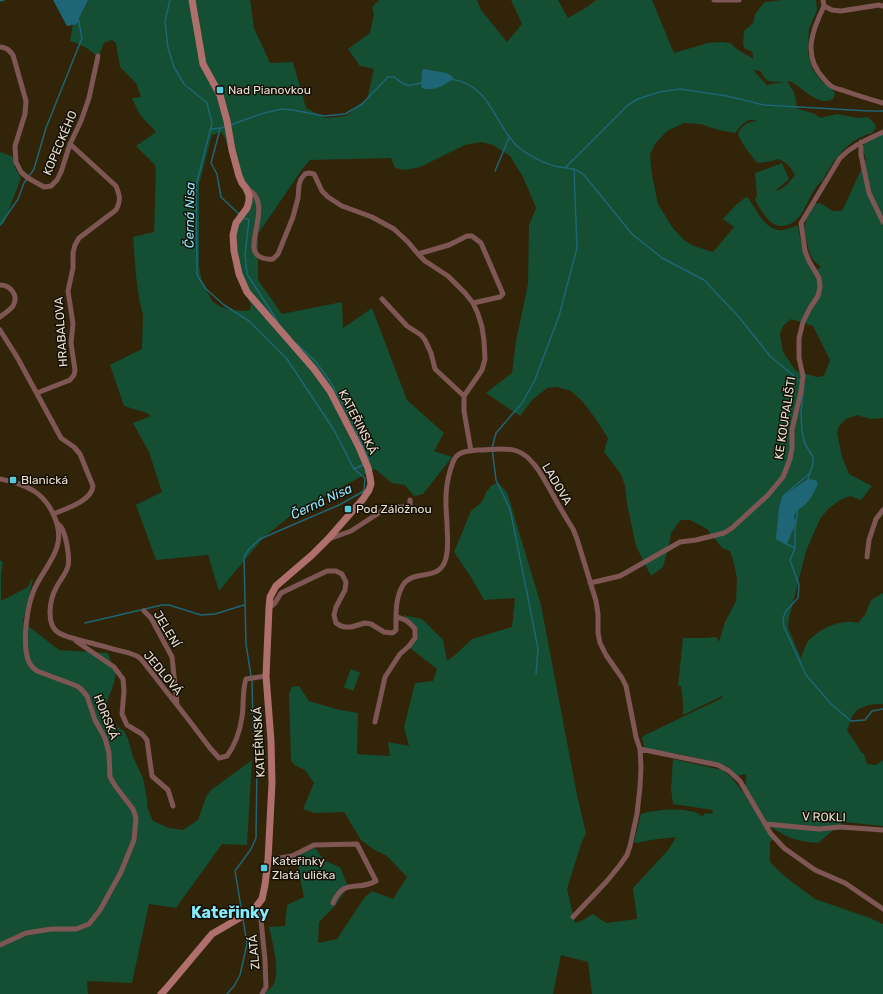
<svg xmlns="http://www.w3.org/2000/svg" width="883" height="994" viewBox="0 0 883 994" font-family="Rubik,sans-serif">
  <rect width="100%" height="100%" fill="#322409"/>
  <path fill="#144e33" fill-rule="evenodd" d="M88,0H250L254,28L270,63L293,62L306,108L325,118L346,116L367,99L374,69L360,66L348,49L370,33L374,13L372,7L379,0H477L481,10L507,42L522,24L511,0H558L568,18L587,7L596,0H652L674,53L708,43L720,42L730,43L738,50L752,58V59L753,58V54L751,51L745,49L743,44L744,31L753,23L755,14L762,5L765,2L782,0H816L817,10L809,29L808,53L812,68L815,73L823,82L832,88L835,94L833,99C818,107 804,89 792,82L787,81L794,92L797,107L796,108L815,114L820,118L837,114L857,118L868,117L875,124L876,128L872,133C853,138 839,152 829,169C826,172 825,176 823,180C820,183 817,185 815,189C808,198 806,210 798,218C793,224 783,228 776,225C768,223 759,207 755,200L757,195L755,173L782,163L789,179L775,191C784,190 789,182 795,175C790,167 787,162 778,159L773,161L758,163C753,159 739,140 738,133C741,126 746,123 754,121L757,123L755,120C746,118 741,126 735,133L719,130L700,124L684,123L667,131L655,144L650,155L652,175L658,204L672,227L685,241L694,246L713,252L734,227L723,219L737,204L746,197L749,199C757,211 766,232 783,230C788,229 794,227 798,225C801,245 803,254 814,271L821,267L813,260L809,252L804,229L806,219L815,204L820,203L833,211H842L866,159C858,142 870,139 883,132V418L870,419L857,415L846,419L839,426L837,433L842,457L849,474L872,486L861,500L850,496L840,500L828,509L820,519L806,551L789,618L788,628L801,658C803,652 805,645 809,640C821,628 841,618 858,623L865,615L871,600L883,593V704C873,704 859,705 853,715C850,720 849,726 847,731L854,740L861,752L864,754L867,764L876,765L883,760V826L843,822L818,843C812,842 805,842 798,840C785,837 774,829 764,822L773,839L770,842V862L783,875L815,899L870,918L883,924V994H592L588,962L561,955L553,994H265C267,990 271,989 273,985C281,974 272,940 269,927L285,926L287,905L304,897L299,873L298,855L315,848L325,861L340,867L348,887L335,906L319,922L318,943L337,939L364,898L372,891L393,899L407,877L387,856L373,849L361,840L344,812L315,813L303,809L314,783L305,770L296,766L291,761L289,694L292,687L299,686L309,701L336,709L358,713L357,754L390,756L388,742L409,746L404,727L415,683L433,681L437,669L410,648L417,639L418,631L415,625L403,615L422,619L443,640L447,661L455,655L472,639L512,627L515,598L484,600L471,577L454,552L471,511L482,502L486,492L492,485L498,483L507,492L541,605L577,795L586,833L581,844L567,889L575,923L583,920L593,914L606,923L637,919L633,888L669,849L676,837L651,840L637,843L634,842L641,814C658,809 678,808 695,812L696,813H699V815L703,816L705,813L712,814L713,810L673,804L671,789L673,759L722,770L731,777L746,796V774L737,776L728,767L718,763L679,754L646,749L644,746L642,738L643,736L722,698V696L683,715V702L681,686H678L683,638H704L715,637L717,638L719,642L725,622L736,601L737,580L734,563L730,551L722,548L707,529L690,520H681L671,533L669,545L663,567L651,576L636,546L627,504L625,486L621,474L604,452L608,438L595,418L583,402L571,391L557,387L547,388L532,400L520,416L486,393L512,373L516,341L528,284L529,225L536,208L523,177L510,156L493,145L481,142L465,145L420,167L405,170L395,168L391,158L310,160L303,168L258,234V280L282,314L342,302L343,328L372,308L407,400L444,433L434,451L452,457L423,494L414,496L405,485L392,483L375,469L294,513L264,537L219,591L208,555L156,560L136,505L162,492L149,452L133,423L151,416L147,413L124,406L110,365L142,349L143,315L139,298L136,276L133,237L154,232L156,172L155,165L136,146L156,132L140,115L132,98L141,97L136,83L120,67L116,43L112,40L104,43L98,58C94,51 78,43 70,41L73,24H77L81,14L87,4ZM424,69L436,71L452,80L436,88ZM753,70L760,71C769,85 768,81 783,82L767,85ZM221,132L225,138L236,175L247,199L246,212L232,223L230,236L231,252L240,284L251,305L250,310L244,311L232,310L221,307L213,302L202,283L199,266V184L212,135ZM791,319L813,326L830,360L824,376L817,377L796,371L783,352L780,334L783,326ZM794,489L797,509L794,517L784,495Z
    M0,152L14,157L15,168L21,178L4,223L0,225Z
    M0,560L3,562L1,576V601L28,587L31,580L33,579L23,622L59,650L108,653L116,675L112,689L107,701L104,712L114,725L124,731L128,739L133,757L143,778L147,799V807L153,821L169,828L183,830L198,820L206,797L211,790L252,760L247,845L222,844L176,908L149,904L132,983L87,981L88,994H0Z
    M351,669L360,673L353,691L344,687Z"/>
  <path fill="#1e6675" d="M53,0H88L87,3L81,14L77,24L67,26Z
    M424,69L447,73L453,77L452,80C442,86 433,92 422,88L421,86L422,71Z
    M808,479L816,480L818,484C813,495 808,505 797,510L794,517L796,522L787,544L776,538L779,507L782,497L784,495Z"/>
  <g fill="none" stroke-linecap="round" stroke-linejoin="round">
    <path stroke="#1e6675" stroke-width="1.5" d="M170,0L165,21L168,48L174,67L184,84L207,103L212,123L196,186L197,275L206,289L224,305L249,321L287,359L334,430L354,469L365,478L364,491L339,505L260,539L249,549L244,557L246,644L251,676
      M0,1L4,0
      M451,79C491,85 493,122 517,146C526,154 543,163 555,166C566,169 575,167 584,175L632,234L662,258L704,280L739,317L770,356L800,381
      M230,125L261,114L281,109L293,110L324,116L345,114L362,104L388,77H394C406,86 406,87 421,83
      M211,129L220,128L225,127
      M220,129L211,163L217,174L221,197L239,214
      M566,167L628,105L638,99L659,92L680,89L727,96L764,105L869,111H883
      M495,171L509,138
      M244,218L249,220L245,255L247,274L278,322
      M0,225L18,199L24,183L34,169L46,128L82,38L78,18
      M297,344L316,362L331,383L349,415L369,460L368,462
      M803,384L804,385L801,412L802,432L805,444L813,457V464L808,479
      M354,469L363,465
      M783,497L784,495L809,474
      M798,508L795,529V548L790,560L799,585L798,598L786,611L783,618L784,627L806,675L831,704L851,721L865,720L872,711L883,709
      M776,538L780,541L795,548
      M85,623L162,605H169L201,615L215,614L244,605
      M536,674L538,649L528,598L510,509L496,480L492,448L496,433L522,403L534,382L559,316L577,248L574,169
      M242,913L235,871L251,849L256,838L257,763L253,726L252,680
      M227,994L234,986L240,975L247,944L243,919"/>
    <path stroke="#7e5654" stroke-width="5" d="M714,0H739
      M823,0L824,6L832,10L841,11L879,5L883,6
      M824,6C812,31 802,56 824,79C826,81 828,84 831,86C834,88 838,89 842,90C856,95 869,99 883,103
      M0,47C6,47 9,50 13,55L26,101L25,114L15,146L16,162L21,172L28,178L44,187L51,186L57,180L61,172L70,144L81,121L89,98L98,56
      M861,142V155L869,193L883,222
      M246,188C269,199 254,227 254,245C253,256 263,260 273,259L278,254L293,217L298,198L299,185L301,179L305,174L309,173L314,174L322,191L328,197L342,206L372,217L394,229L408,242L418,254L425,261L448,276L465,293L473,303L478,314L482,327L484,341L485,359L482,370L464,396V411L471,451
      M418,254L449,245L467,236H472L481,243L503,294L500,297L473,303
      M0,285C11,285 19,296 13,306C10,310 4,314 0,317
      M382,299L407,326L421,335L425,340L431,353L435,369L464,396
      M0,330L17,357L61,438L74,447L80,454L93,486C92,501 65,509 53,514
      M37,393L70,380L74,375L75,370L71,343L73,324L68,291L73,268V253L75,245L79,238L116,210C121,200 120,196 116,186L70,144
      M0,479C11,481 24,485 34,491C51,502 63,528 57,547C52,563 40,575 34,590C27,606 23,639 27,656C28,662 31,667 37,671L77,686L81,689L87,696L95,720L105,738L109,753L110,777L116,787L133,809L136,818L134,840L121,872L100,910L89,924L76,929H52L26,933L0,945
      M57,523C58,524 60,526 61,527C66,534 70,558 68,566C66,574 60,580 56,588C50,599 45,625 59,633C68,638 80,640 91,643C103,646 116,650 129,653L137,656L141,659L188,719L210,748L219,758L227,756C235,745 240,731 242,717C244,705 242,691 246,679L266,676
      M329,539L351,531L385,509L392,507H410V500
      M867,557L869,540L876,519L883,510
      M590,583L620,576L680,542L696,540L724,533L732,528L768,495L783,477L790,459L792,448V430L801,391L803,376L799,358V338L803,322L810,308L818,296L820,287L819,278L809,261L805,251L801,223L840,158C853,145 866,140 883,132
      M269,608L275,603L281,593L327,571H336L342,574L346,582L345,590L336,607L334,615L336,623L341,626L345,627H351L365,623L371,624L384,632L392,633L394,632L396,630C396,615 395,598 403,585C414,568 440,583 446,558C449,547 447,533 447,522C445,500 445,483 453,462C457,451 468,451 478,450C491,450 505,447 517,451C534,457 545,481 553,495C559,506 566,518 573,529L577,539L596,601L598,614V633L600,643L606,655L622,678L626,686L636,737L640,749L641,767L640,787L637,814L630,846L627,855L620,865L607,881L573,917
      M144,611L151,618L172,657L177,704
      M76,641L114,667L123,679L124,691L122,714L127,725L142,734L147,740L152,776L168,790L173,806
      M375,722L385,677L400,654L409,646L415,638V629C409,622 406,619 396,617
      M640,749L718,765L729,771L740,781L771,834L784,848L815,870L845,883L883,909
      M765,824L819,829L840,827L883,830
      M268,860L292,856L314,845L357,844L376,881C358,892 344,877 333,903
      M255,908L261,920L265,960L266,987L262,994"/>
    <path stroke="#af6f6d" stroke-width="7" d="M161,994L165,990L212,934L248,913L255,908L262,899L265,885L268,860L272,783L271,741L266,676L269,608L270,597L276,586L312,555L328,539L363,499L369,490L371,484L370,477L368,468L359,447L330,391L314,369L247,292L239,274L234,251L233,235L236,223L247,208L249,201V195L246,188L242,183L239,176L232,150L227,121L220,95L203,64L192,0"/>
  </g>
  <g fill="#54cadd" stroke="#140f05" stroke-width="1.5">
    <rect x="216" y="86" width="8" height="8" rx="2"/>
    <rect x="9" y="476" width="8" height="8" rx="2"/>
    <rect x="344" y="505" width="8" height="8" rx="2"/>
    <rect x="260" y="864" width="8" height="8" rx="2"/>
  </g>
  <g text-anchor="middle" stroke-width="3" stroke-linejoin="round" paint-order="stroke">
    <g font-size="12" fill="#e7dfcf" stroke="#140f05" text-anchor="start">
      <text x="228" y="94">Nad Pianovkou</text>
      <text x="21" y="484">Blanická</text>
      <text x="356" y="513">Pod Záložnou</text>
      <text x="272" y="865">Kateřinky<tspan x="272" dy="14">Zlatá ulička</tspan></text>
    </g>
    <g font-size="12" fill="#e7dfcf" stroke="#140f05">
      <text transform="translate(60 143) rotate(-67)" y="4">KOPECKÉHO</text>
      <text transform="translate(61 332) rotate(-94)" y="4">HRABALOVA</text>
      <text transform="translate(785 418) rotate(-81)" y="4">KE KOUPALIŠTI</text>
      <text transform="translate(358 422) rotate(63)" y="4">KATEŘINSKÁ</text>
      <text transform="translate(557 484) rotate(59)" y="4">LADOVA</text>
      <text transform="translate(167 629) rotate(59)" y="4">JELENÍ</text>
      <text transform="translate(163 673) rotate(50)" y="4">JEDLOVÁ</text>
      <text transform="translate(106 717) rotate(68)" y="4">HORSKÁ</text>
      <text transform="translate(259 742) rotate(-93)" y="4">KATEŘINSKÁ</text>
      <text transform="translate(824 817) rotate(1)" y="4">V ROKLI</text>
      <text transform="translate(254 952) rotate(-95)" y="4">ZLATÁ</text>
    </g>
    <g font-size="13" font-style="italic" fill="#90e9ff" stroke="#140f05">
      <text transform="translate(189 215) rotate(-89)" y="5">Černá Nisa</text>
      <text transform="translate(321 501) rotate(-25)" y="5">Černá Nisa</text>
    </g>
    <g font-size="16" font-weight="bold" fill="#84ecfe" stroke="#140f05">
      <text x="230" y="918">Kateřinky</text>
    </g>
  </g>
</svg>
